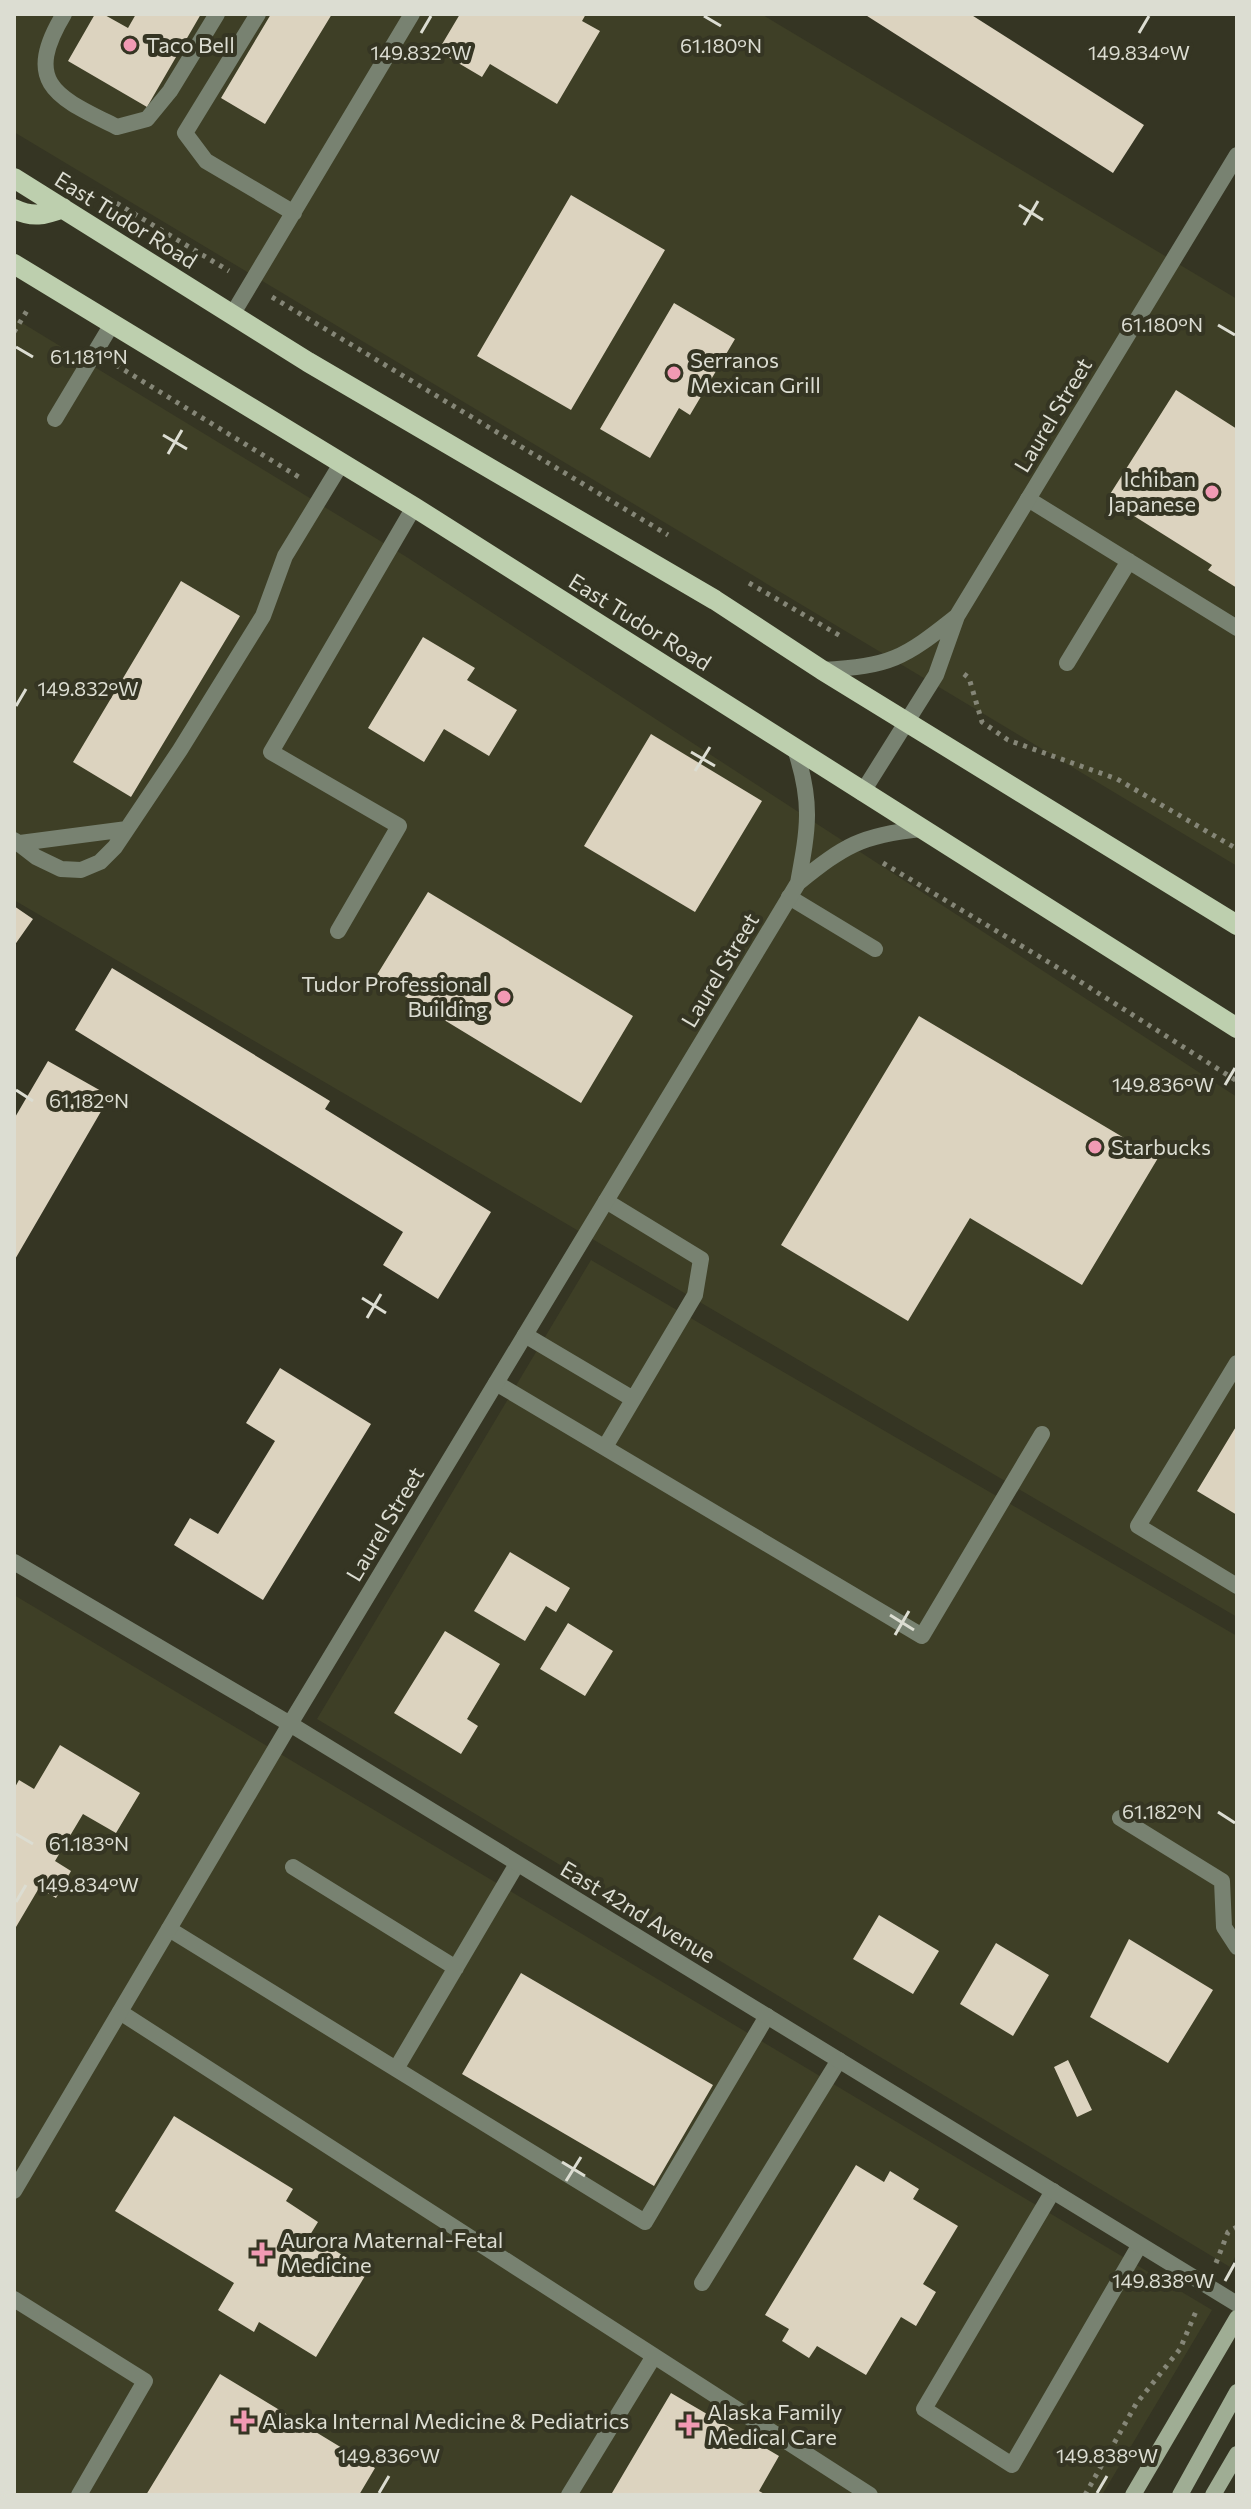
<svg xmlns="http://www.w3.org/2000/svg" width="1251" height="2509" viewBox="0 0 1251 2509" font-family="Commissioner,sans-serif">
  <rect width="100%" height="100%" fill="#353523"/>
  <path fill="#3e3f26" d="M14,14H761L1237,299V866L14,132Z
    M14,318L405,556L1237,1097V1617L14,900Z
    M591,1260L1237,1636V2253L1230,2267L317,1719Z
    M14,1595L1212,2310L1102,2495H14Z"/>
  <path fill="#dcd3bf" d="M95,14H103L128,28L136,14H201L147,107L68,61Z
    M271,14H332L265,124L221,98Z
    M460,14H586L582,21L600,31L557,104L490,64L482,77L438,51Z
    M864,14H970L1144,125L1113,173Z
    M571,195L665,250L571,410L477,356Z
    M674,303L735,339L690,415L679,408L650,458L600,429Z
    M1176,390L1237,429V588L1208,570L1212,565L1107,499Z
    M181,581L240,616L131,797L73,762Z
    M423,637L475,668L467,680L517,710L489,756L444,729L424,762L368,728Z
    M651,734L762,801L695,912L584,846Z
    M428,892L633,1016L581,1103L375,978Z
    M14,906L33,919L14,946Z
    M112,968L330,1101L325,1109L491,1212L438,1299L383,1265L403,1232L75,1030Z
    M919,1016L1158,1158L1082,1285L970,1218L908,1321L781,1245Z
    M48,1061L110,1096L14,1261V1119Z
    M280,1368L371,1424L263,1600L174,1545L190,1518L218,1534L275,1441L246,1423Z
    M1237,1425V1515L1197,1491Z
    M510,1552L570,1588L556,1612L546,1606L525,1641L474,1611Z
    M568,1623L613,1651L585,1696L540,1669Z
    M445,1631L500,1664L467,1719L478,1726L461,1754L394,1713Z
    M60,1745L140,1793L116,1833L83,1814L55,1861L71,1871L56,1898L39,1888L16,1927L14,1926V1789L19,1780L34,1789Z
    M879,1915L939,1951L913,1994L853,1959Z
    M1129,1939L1213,1990L1168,2063L1090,2017Z
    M996,1943L1049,1975L1013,2036L960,2004Z
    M521,1973L713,2085L654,2186L462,2074Z
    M1068,2060L1092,2110L1077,2117L1054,2067Z
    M174,2116L293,2189L286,2201L318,2222L310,2235L368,2271L316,2357L259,2322L254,2332L218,2310L234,2283L115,2211Z
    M856,2165L884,2182L890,2171L919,2189L913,2199L958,2226L923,2284L936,2292L916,2326L901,2317L866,2375L817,2346L809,2358L782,2341L789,2329L765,2315Z
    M220,2374L375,2468L359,2495H146Z
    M671,2393L779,2456L759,2491L766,2495H616L612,2493Z"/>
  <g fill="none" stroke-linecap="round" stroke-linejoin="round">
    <path stroke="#858677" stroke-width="5" stroke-dasharray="4 6" stroke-linecap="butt" d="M108,198L229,271
      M272,297L668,535
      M14,332L28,309
      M116,365L302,479
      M749,583L844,638
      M964,674L969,678L982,722L1008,740L1117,779L1237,849
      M883,863L1065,972L1237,1081
      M1216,2263L1228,2232L1237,2227
      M1085,2495L1136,2404L1180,2349L1197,2309"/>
    <path stroke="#788271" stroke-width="16" d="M64,14C21,85 59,98 117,127L147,119L170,91L217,14
      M258,14L185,133L206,161L294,213
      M232,315L412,14
      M55,419L112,324
      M1028,499L1237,628
      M1067,663L1129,561
      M14,840L36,857L61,869L81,870L100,862L115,847L180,750L263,616L285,556L341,464
      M20,843L127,829
      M789,897L875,949
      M338,931L399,826L271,752L414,507
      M525,1335L633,1399
      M1237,1363L1138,1526L1237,1586
      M496,1383L922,1636L1042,1434
      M605,1447L695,1295L701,1259L606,1201
      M1120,1818L1222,1881L1224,1927L1237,1947
      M293,1867L456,1968
      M169,1929L396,2069L517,1864
      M120,2012L870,2495
      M396,2069L645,2222L767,2016
      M1053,2191L924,2409L1012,2465L1139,2246
      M702,2283L839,2060
      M14,2299L145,2381L79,2495
      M569,2495L654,2356"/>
    <path stroke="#788271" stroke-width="16" d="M822,670C891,666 903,659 957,616
      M795,749C813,803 808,829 798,883
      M862,793L936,675L957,616L1237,155
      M14,1562L290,1724L1237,2304
      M14,2191L290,1724L798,883C844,846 861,835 921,829"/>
    <path stroke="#9fad94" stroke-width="16" d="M1133,2495L1237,2318
      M1180,2495L1237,2392
      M1213,2495L1237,2454"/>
    <path stroke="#bdcfae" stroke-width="20" d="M14,178L308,362L715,600L822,670L1237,925
      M14,209C33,218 44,215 63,208
      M14,264L414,507L1237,1028"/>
  </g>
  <path fill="none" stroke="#dcddd2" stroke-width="3" d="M704,16L721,26M421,33L431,16M1139,33L1149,16M1019,205L1043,220M1024,225L1038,201M1218,325L1235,335M16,347L33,357M163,435L187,449M168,454L182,430M16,706L26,689M691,752L715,766M695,771L710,747M1225,1085L1235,1068M16,1090L33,1101M362,1298L386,1313M367,1318L381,1294M890,1615L914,1630M895,1635L909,1611M1218,1812L1235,1823M16,1834L33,1844M16,1902L26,1885M562,2162L585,2176M566,2181L581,2157M1225,2281L1235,2263M379,2493L389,2476M1097,2493L1107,2476"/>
  <g fill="#f19ab4" stroke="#353523" stroke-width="3">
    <circle cx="130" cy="45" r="8"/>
    <circle cx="674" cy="373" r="8"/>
    <circle cx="1212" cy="492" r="8"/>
    <circle cx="504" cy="997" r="8"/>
    <circle cx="1095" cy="1147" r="8"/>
    <path d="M258 2241h8v8h8v8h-8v8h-8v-8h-8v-8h8z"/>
    <path d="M240 2409h8v8h8v8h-8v8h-8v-8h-8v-8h8z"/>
    <path d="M685 2413h8v8h8v8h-8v8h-8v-8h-8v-8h8z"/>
  </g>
  <g text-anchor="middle" stroke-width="8" stroke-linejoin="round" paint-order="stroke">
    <g font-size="22" fill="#dcddd2" stroke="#353523" text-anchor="start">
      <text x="146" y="53">Taco Bell</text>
      <text x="690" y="368">Serranos<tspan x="690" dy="25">Mexican Grill</tspan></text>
      <text x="1196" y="487" text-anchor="end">Ichiban<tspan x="1196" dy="25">Japanese</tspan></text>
      <text x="488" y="992" text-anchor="end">Tudor Professional<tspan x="488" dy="25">Building</tspan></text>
      <text x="1111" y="1155">Starbucks</text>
      <text x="280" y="2248">Aurora Maternal-Fetal<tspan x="280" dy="25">Medicine</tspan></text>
      <text x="707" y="2420">Alaska Family<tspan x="707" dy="25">Medical Care</tspan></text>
      <text x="262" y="2429">Alaska Internal Medicine &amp; Pediatrics</text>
    </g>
    <g font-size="22" fill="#dcddd2" stroke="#353523">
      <text transform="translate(126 220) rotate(32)" y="8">East Tudor Road</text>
      <text transform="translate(1053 415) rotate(-59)" y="8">Laurel Street</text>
      <text transform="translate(640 622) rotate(32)" y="8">East Tudor Road</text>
      <text transform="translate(720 970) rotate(-59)" y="8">Laurel Street</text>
      <text transform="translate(385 1524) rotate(-59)" y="8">Laurel Street</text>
      <text transform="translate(638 1912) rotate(31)" y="8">East 42nd Avenue</text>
    </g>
  </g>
  <g font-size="20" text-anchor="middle" fill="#dcddd2" stroke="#353523" stroke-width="8" stroke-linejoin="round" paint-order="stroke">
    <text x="721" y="53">61.180°N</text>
    <text x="421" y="60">149.832°W</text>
    <text x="1139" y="60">149.834°W</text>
    <text x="1162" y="332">61.180°N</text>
    <text x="89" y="364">61.181°N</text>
    <text x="88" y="696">149.832°W</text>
    <text x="1163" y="1092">149.836°W</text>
    <text x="89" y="1108">61.182°N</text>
    <text x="1162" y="1819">61.182°N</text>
    <text x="89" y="1851">61.183°N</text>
    <text x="88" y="1892">149.834°W</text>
    <text x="1163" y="2288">149.838°W</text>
    <text x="389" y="2463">149.836°W</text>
    <text x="1107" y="2463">149.838°W</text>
  </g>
  <rect width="1251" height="2509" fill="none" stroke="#dcddd2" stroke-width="32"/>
</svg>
